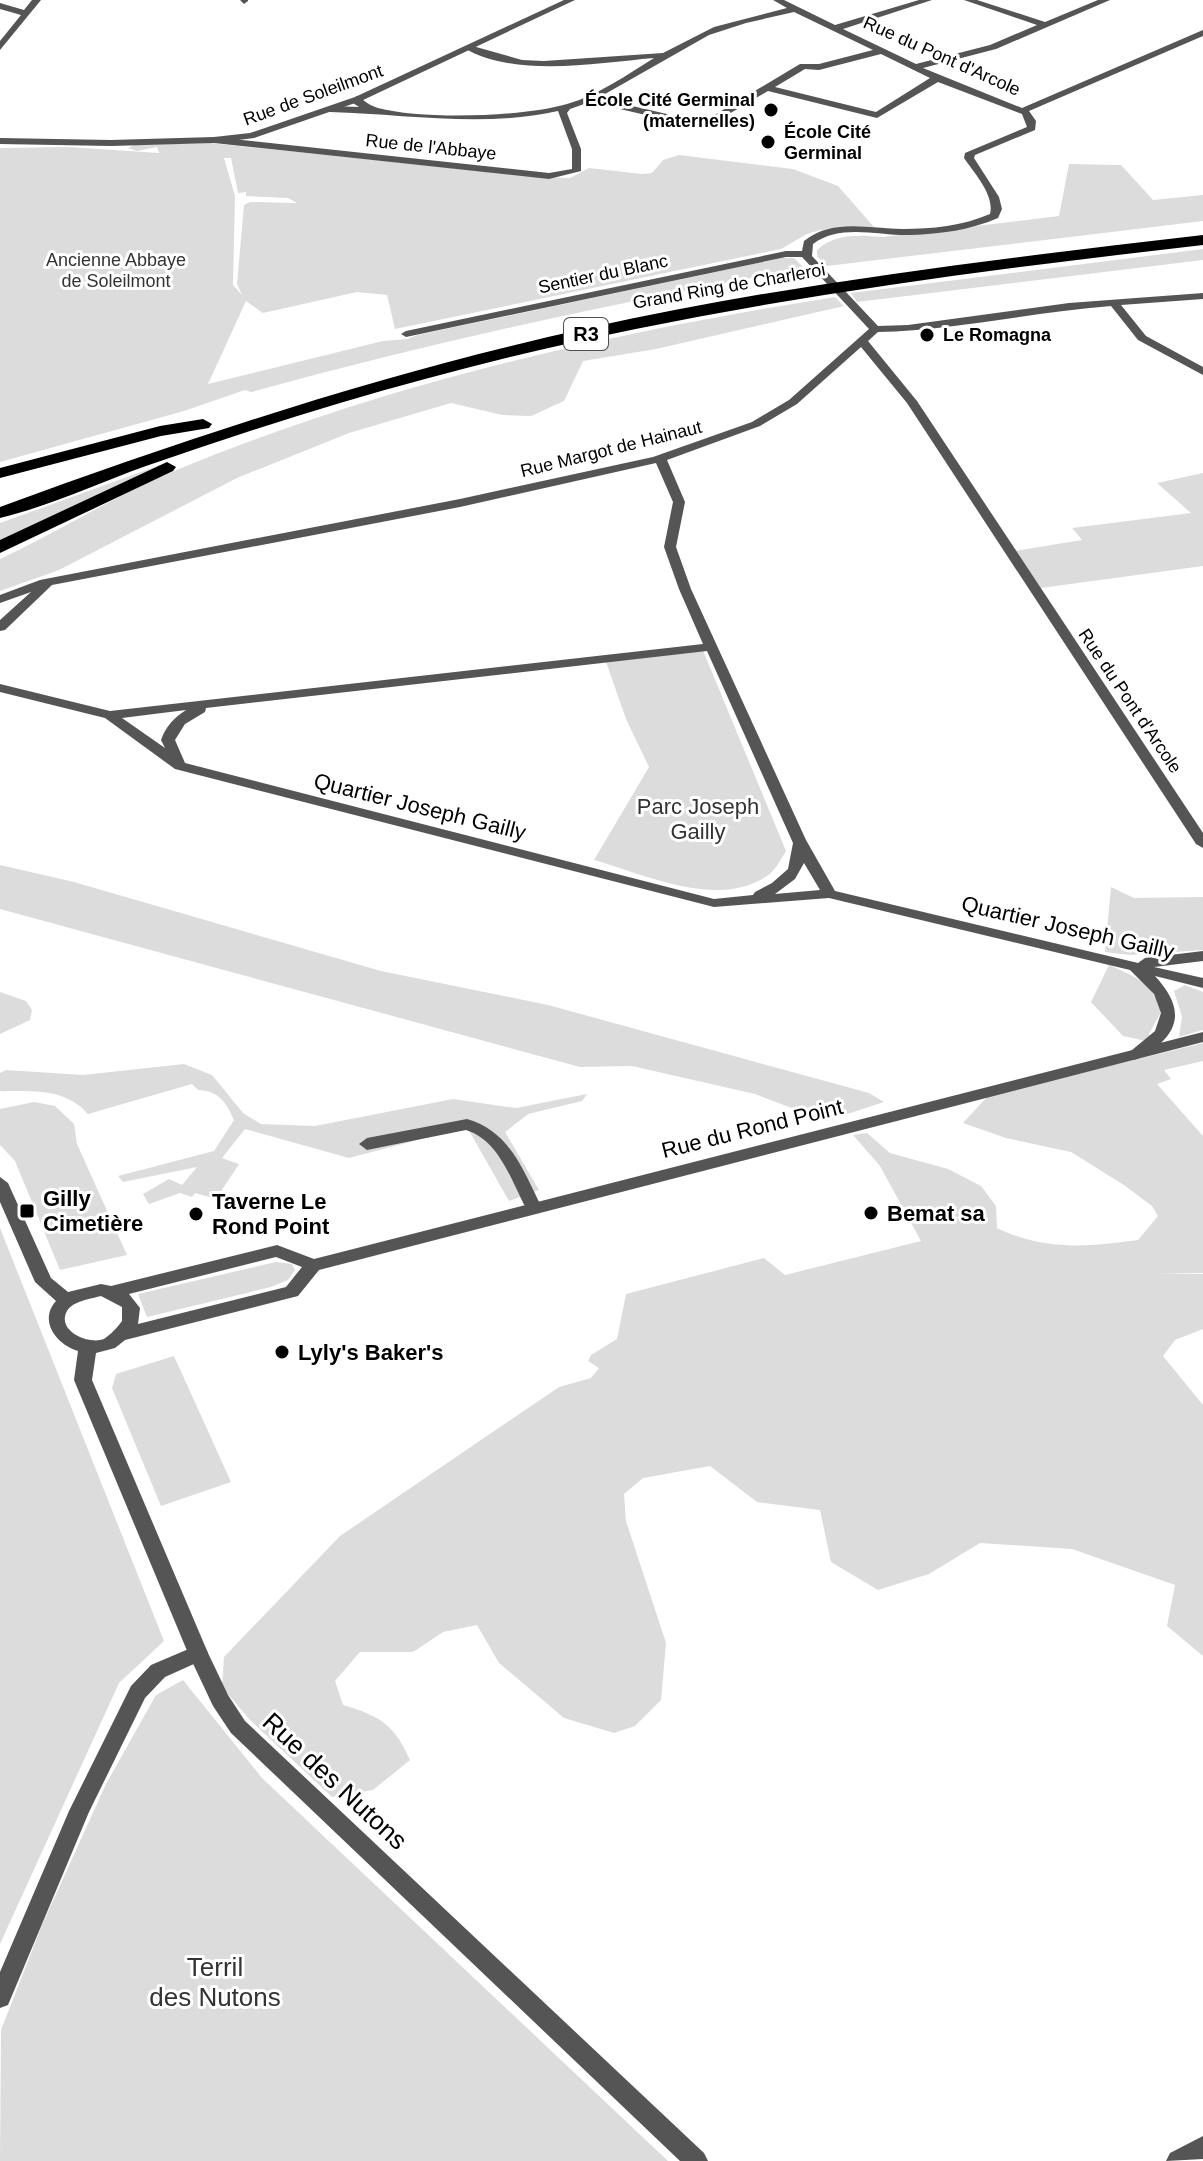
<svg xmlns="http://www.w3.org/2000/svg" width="1203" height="2161" viewBox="0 0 1203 2161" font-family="Helvetica,sans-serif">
  <rect width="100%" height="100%" fill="#fff"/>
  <path fill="#dcdcdc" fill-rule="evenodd" d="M209,143L540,177L570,178L589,168L642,174L652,173L663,160L679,155L793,169L838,186L874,227L820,230L807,234L781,249L395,329L387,295L357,292L263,313L246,301L208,384L383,341L407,339L418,335L782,258H794L804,268C617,302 434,342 251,392L245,390L184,411L0,462V148L68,147L159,153L157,147L137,151L128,148L134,145ZM224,158H231L238,193L246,192V196L288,198L297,203L250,202L244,205L237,284L242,295L233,285L235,196Z
    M1069,164L1121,165L1153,200L1203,195V221L827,266L817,256V250C835,233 859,235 883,237L1059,216Z
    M1203,249V260L857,302L851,293Z
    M835,297L844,306L656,349L583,361L564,401L531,416L502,415L451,403L349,433L237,478L59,570L0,591V559C60,531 117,494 179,469C387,383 613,332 835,297Z
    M163,464L0,541V523Z
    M1203,473V566L1041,588L1015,551L1082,540L1072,528L1191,513L1157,483Z
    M702,648L786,851C781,859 775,871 767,876C717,909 646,875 594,860L649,767L626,719L605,659Z
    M0,865L74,882L381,971L548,1005L869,1093L884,1102L826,1121L755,1094L632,1066L580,1067L0,909Z
    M1111,887L1134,898L1203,897V950L1130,955L1105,952Z
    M1109,965C1137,978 1152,981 1161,1012L1149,1034L1155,1043L1123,1036L1091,1002Z
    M1185,985L1203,992V1030L1179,1037L1182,1017L1174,991Z
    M0,992L26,1001L32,1010L30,1020L0,1034Z
    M1203,1043V1061L1164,1070L1171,1079L1157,1084L1203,1136V1273L1155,1274H1203V1329L1175,1340L1163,1356L1203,1405V1656L1167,1626L1175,1585L1072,1549L980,1543L929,1574L878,1590L831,1562L820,1510L757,1502L710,1466L643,1478L624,1494L626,1521L666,1643L661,1700L635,1726L614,1733L564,1718L499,1663L477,1625L443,1632L413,1652H360L335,1681L343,1705C380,1716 394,1724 410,1760L373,1790L332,1797L249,1719L222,1687L224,1657L340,1536L559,1387L591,1378L599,1368L588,1361L591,1355L617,1339L626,1294L764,1258L785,1275L921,1241L880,1166L853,1135L867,1133L890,1153L948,1169L981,1186L996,1206L997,1228C1045,1251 1087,1247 1138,1240L1158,1216L1152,1206L1124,1185L1071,1152L1006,1138L963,1123L988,1096Z
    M184,1064L212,1075L243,1113L261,1124L315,1126L453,1099L516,1108L587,1094L582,1101L528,1114L505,1132L539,1190L509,1201L467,1127L349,1158L245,1129L222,1158L239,1164L216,1199L195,1193L192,1197L180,1193L149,1204L143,1194L169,1179L182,1185L197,1167L123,1182L118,1176L214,1151L234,1120C226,1102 219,1091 198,1090L192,1084L88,1114C64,1087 33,1092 0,1091V1073L6,1070L83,1075Z
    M34,1102L55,1106L74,1124L77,1144L127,1255L60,1270L15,1161L0,1145V1109Z
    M0,1228L164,1641L119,1683L0,1944Z
    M276,1262L292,1264L295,1270L288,1280L271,1287L147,1317L138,1294Z
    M174,1356L231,1482L161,1506L112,1388L116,1374Z
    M183,1680L262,1778L668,2161H0L1,2030L42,1925L106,1784L156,1695Z"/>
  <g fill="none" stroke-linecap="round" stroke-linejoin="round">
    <path fill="#555" fill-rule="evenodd" d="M32,0H41L0,50V41L21,15L0,9V3L24,10Z
      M240,0H248V1L244,4Z
      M773,0H784L835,25L919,0H932L843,29L916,64L990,45L1037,25L964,0H977L1045,22L1098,0H1110L996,49L923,68L1022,108L1203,30V36L1029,111L1036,121L1035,130L975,155L974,158L999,197L1002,209L998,218C970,230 941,234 911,235C879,236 840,223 813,244L812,256L878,326L908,325L1069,303L1203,293V299L1121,305L1146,336L1203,367V375L1138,340L1111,306C1033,312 956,330 878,332L868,341L917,401L1203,833V848L1196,844L907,403L861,347L797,404L760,426L667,460L685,502L676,547L691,589L806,840L835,891L1138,963L1145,958L1203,951V961L1154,967L1203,978V988L1155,976C1175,998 1185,1020 1161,1043C1153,1050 1144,1057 1134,1060L1126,1055L1155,1031L1161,1013L1154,994L1130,970L829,898L714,907L175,769L105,718L0,692V684L110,711L703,644L679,589L664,547L673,502L656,463L460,507L52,585L5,630L0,631V620L31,592L0,603V595L40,580L460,499L653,457L752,422L789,400L869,329L802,257H786L406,337L401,334L406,331L786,251H802L804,241C833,218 869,229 903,229C932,229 962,226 990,214C995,195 974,173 964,158L965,153L1027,127L1022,114L938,82L877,118L768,91L712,124L697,127L590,102L570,109L567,113L581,149V171L549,179L214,143L209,140L214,137L549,173L572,169V149L558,111C482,128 406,114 330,112L325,109L330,106L359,107L353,103L355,97L358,96C365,101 368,105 378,108C423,120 522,117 567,104C598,95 627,75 654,58C597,63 515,78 464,48L469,45L522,60L544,61L663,53L714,27L787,8ZM794,12L873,50L819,64H800L706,120L697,121L598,98L709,35L746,23ZM881,54L930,78L876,112L775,87L805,69L819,70ZM707,651L793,843L788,869L772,883L755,892L753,895L714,899L185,763L175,740L185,724L205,712L206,708ZM186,710C174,718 166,726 161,740L165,748L122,718ZM804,863L820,890L775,894L795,879Z
      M467,1119C510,1131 524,1172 542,1208L540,1212H528C512,1184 501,1141 466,1130L367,1150L359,1144L367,1138Z
      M198,1645L205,1647L208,1653L205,1659L165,1677L145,1698L89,1812L8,2005L0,2008V1972L69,1811L131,1686L151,1665Z
      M1203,2136V2159L1166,2161L1170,2153Z"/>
    <path fill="#555" fill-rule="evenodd" d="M564,0H575L361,101L254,138L214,143L111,146L0,144V138L111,140L214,137L250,133L355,97Z
      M1203,1032V1042L319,1270L298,1296L125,1340L115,1348L96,1353L92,1380L208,1653L228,1695L245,1721L704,2153L708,2161H680L231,1733L213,1706L188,1653L74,1380L78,1351C57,1345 38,1321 56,1301L35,1282L0,1202V1177L8,1183L51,1278L68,1292L101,1284L111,1286L277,1245L314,1259ZM276,1257L302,1267L286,1287L138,1324L140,1308L129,1294ZM101,1296L122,1307V1321C118,1327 110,1335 104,1339C89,1345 56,1331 67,1311C73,1301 90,1299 101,1296Z"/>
    <path fill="#000" fill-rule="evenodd" d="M1203,235V245C941,275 681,309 425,379C331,404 238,434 146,466C98,483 50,506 0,518V507C193,436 388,372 588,328C791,283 997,259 1203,235Z
      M203,419L212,424L209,428L161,436L0,478V468L160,426Z
      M167,462L176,467L173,471L0,553V540Z"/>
  </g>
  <g fill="#000" stroke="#fff" stroke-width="3">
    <circle cx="771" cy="110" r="8"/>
    <circle cx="768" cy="142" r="8"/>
    <circle cx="927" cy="335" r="8"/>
    <rect x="19" y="1203" width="16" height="16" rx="4"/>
    <circle cx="871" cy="1213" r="8"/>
    <circle cx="196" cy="1214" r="8"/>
    <circle cx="282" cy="1352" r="8"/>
  </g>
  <g text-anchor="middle" stroke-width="6" stroke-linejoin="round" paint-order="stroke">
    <g font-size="18" fill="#000" stroke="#fff">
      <text transform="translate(942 56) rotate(24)" y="6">Rue du Pont d'Arcole</text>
      <text transform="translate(313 95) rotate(-20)" y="6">Rue de Soleilmont</text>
      <text transform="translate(431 147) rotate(6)" y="6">Rue de l'Abbaye</text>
      <text transform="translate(603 274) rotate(-12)" y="6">Sentier du Blanc</text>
      <text transform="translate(729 286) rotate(-10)" y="6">Grand Ring de Charleroi</text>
      <text transform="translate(611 449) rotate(-14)" y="6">Rue Margot de Hainaut</text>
      <text transform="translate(1130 701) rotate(56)" y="6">Rue du Pont d'Arcole</text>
    </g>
    <g font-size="18" font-weight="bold" fill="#000" stroke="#fff" text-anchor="start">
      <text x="755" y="106" text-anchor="end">École Cité Germinal<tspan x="755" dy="21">(maternelles)</tspan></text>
      <text x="784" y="138">École Cité<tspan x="784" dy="21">Germinal</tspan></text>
      <text x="943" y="341">Le Romagna</text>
    </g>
    <g font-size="18" fill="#333" stroke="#fff">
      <text x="116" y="266">Ancienne Abbaye<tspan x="116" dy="21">de Soleilmont</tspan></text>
    </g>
    <rect fill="#fff" stroke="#4c4c4c" stroke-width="2" x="564" y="318" width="44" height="32" rx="6"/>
    <g font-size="20" font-weight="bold" fill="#000">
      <text x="586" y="341">R3</text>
    </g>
    <g font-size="22" fill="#000" stroke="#fff">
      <text transform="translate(420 806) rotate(14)" y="8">Quartier Joseph Gailly</text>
      <text transform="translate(1068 927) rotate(13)" y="8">Quartier Joseph Gailly</text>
      <text transform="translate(752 1128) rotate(-14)" y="8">Rue du Rond Point</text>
    </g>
    <g font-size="22" fill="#333" stroke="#fff">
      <text x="698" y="814">Parc Joseph<tspan x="698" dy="25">Gailly</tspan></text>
    </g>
    <g font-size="22" font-weight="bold" fill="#000" stroke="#fff" text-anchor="start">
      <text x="43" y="1206">Gilly<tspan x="43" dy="25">Cimetière</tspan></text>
      <text x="212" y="1209">Taverne Le<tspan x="212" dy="25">Rond Point</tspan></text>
      <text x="887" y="1221">Bemat sa</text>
      <text x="298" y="1360">Lyly's Baker's</text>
    </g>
    <g font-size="26" fill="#000" stroke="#fff">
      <text transform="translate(335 1781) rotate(43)" y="9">Rue des Nutons</text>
    </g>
    <g font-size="26" fill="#333" stroke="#fff">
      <text x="215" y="1976">Terril<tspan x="215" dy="30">des Nutons</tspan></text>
    </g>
  </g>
</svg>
